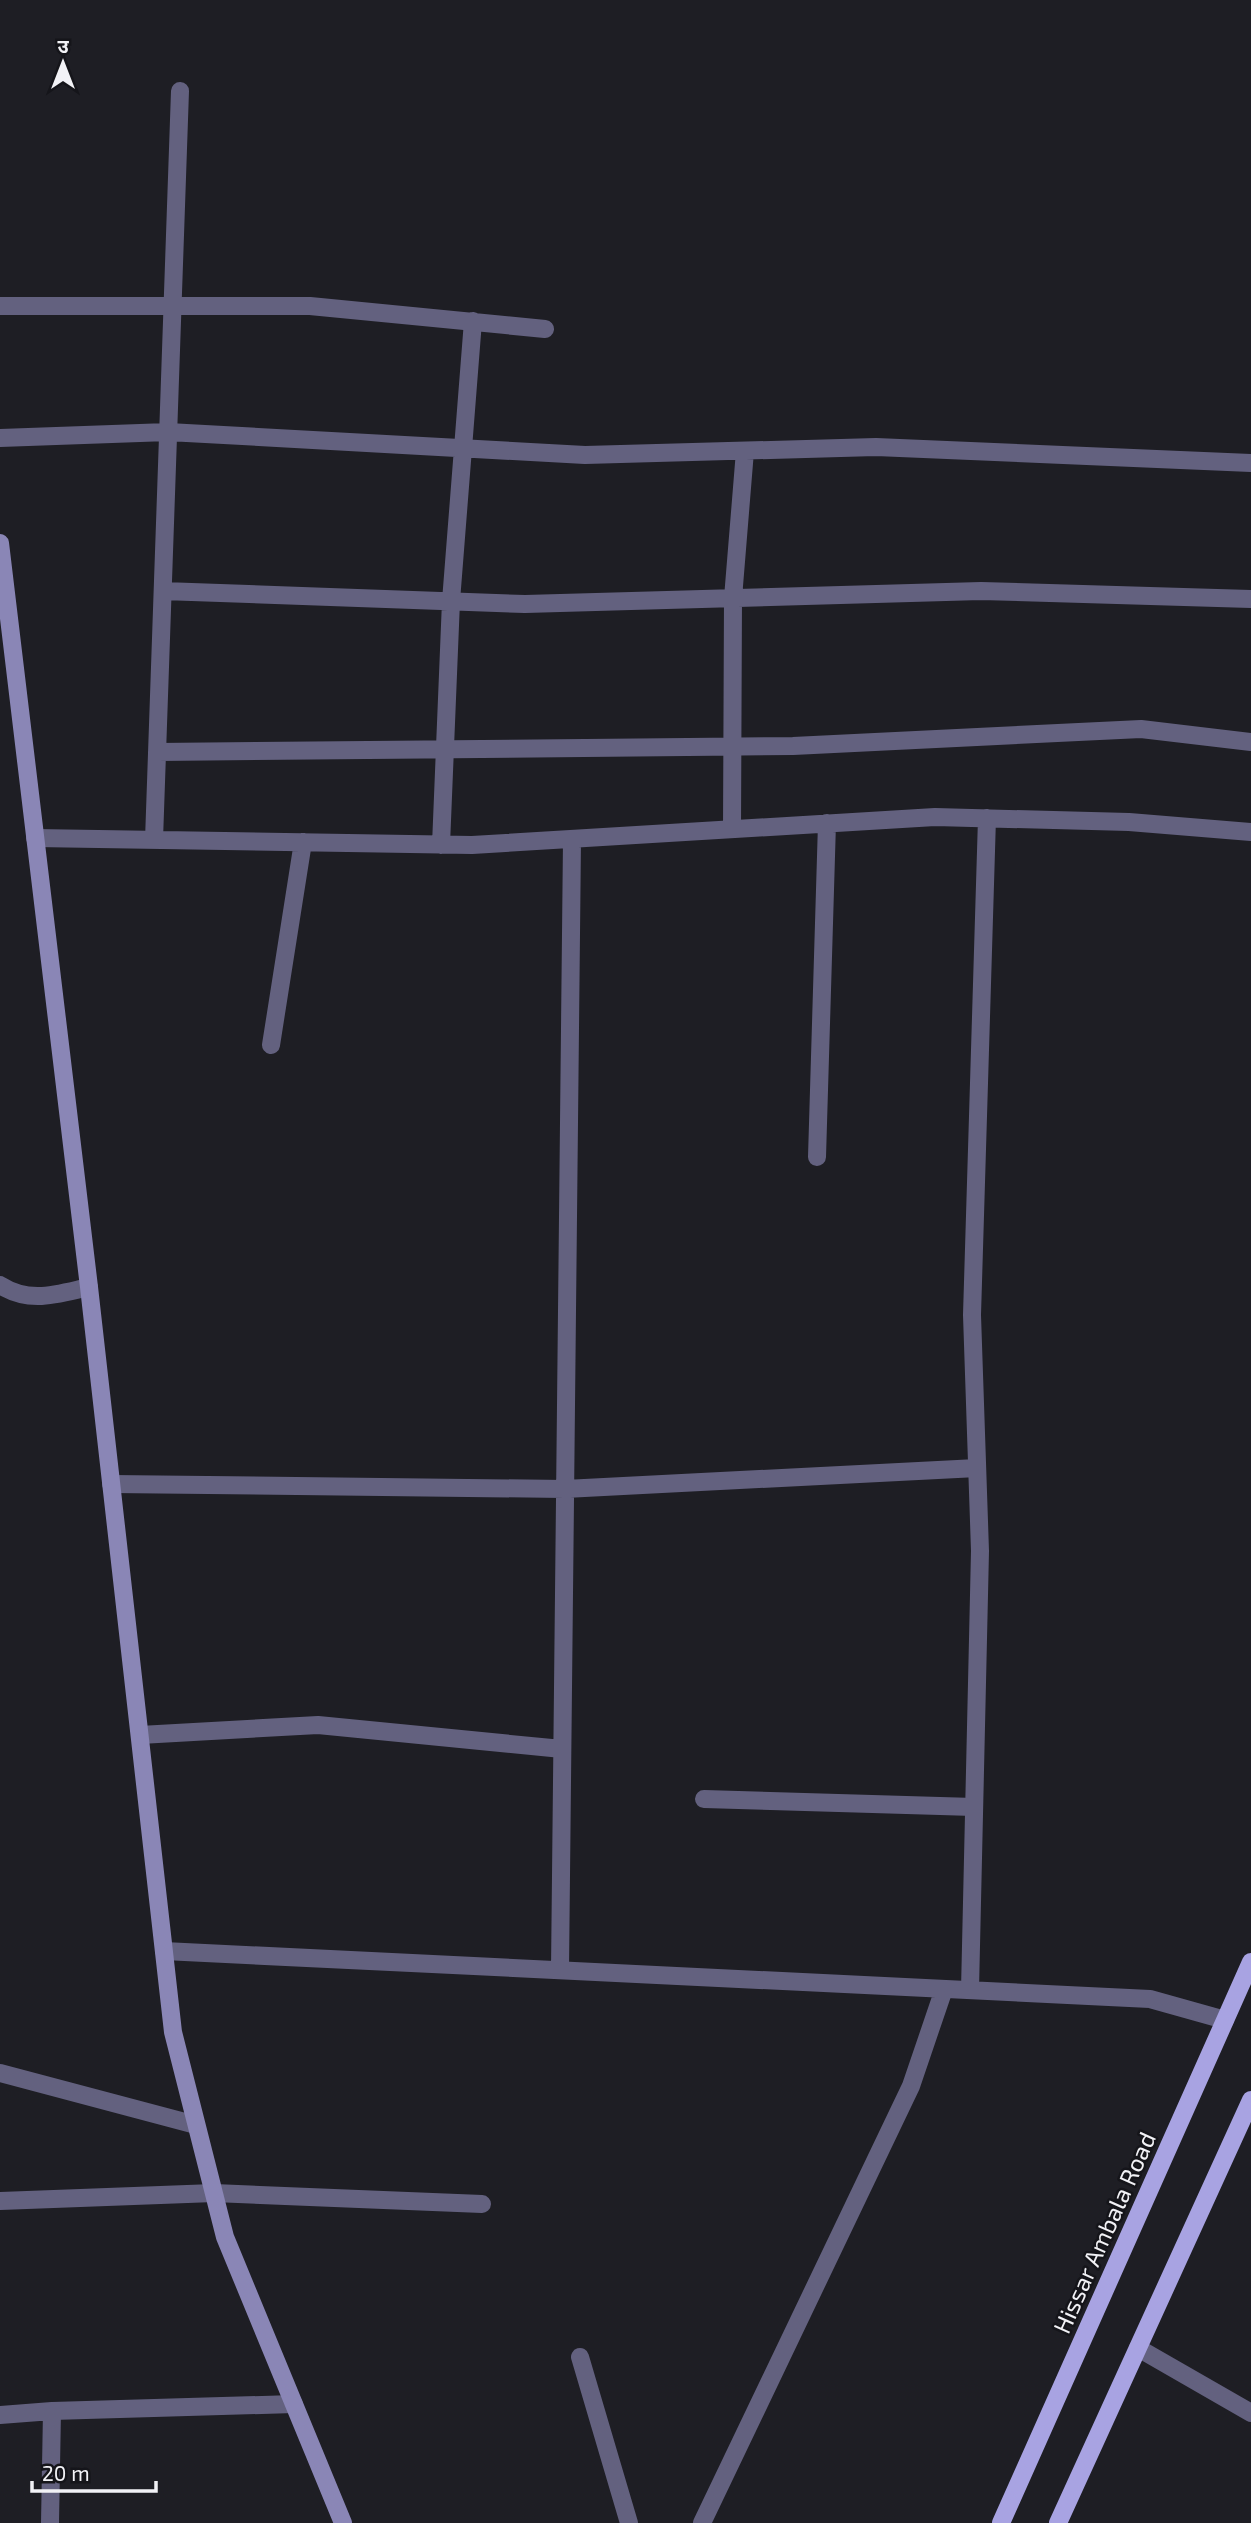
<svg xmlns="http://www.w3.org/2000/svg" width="1251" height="2523" viewBox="0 0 1251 2523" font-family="'Exo 2','Noto Sans Devanagari',sans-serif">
  <rect width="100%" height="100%" fill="#1e1e24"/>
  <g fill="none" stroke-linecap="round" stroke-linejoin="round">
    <path stroke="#63617f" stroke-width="18" d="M0,306H310L545,329
      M0,438L168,432L585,455L876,447L1251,463
      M163,591L525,604L981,591L1251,599
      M157,752L793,746L1141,729L1251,742
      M732,829L733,598L745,451
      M35,838L472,845L935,817L1129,822L1251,832
      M154,840L180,91
      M441,845L451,601L473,321
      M271,1045L303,842
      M817,1157L827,823
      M0,1285C30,1304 57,1294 89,1287
      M111,1484L565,1489L977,1468
      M140,1735L318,1725L562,1749
      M704,1799L974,1807
      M164,1951L1150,1999L1225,2020
      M560,1970L572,840
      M970,1990L980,1551L972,1315L987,818
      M0,2073L196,2125
      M0,2201L214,2193L482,2204
      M1138,2348L1251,2413
      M580,2357L629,2523
      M0,2415L52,2411L294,2404
      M50,2523L52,2411
      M702,2523L911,2086L944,1989"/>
    <path stroke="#8a86b6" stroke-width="18" d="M0,543L89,1287L173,2032L225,2237L343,2523"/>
    <path stroke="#a8a3e2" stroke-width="18" d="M1001,2523L1251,1962
      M1058,2523L1251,2100"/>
  </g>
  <g text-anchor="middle" stroke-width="5" stroke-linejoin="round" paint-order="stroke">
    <g font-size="24" fill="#f2f2f6" stroke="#15151a">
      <text transform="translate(1105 2233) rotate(-66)" y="8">Hissar Ambala Road</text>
    </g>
  </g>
  <g transform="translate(63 63)" stroke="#15151a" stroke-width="5" paint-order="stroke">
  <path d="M0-5L12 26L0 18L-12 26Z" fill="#f2f2f6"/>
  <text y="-10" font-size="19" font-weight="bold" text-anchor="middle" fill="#f2f2f6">उ</text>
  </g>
  <path d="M32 2481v10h124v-10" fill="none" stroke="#f2f2f6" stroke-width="3.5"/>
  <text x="42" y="2481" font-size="21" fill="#f2f2f6" stroke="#15151a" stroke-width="5" paint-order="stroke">20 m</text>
</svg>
